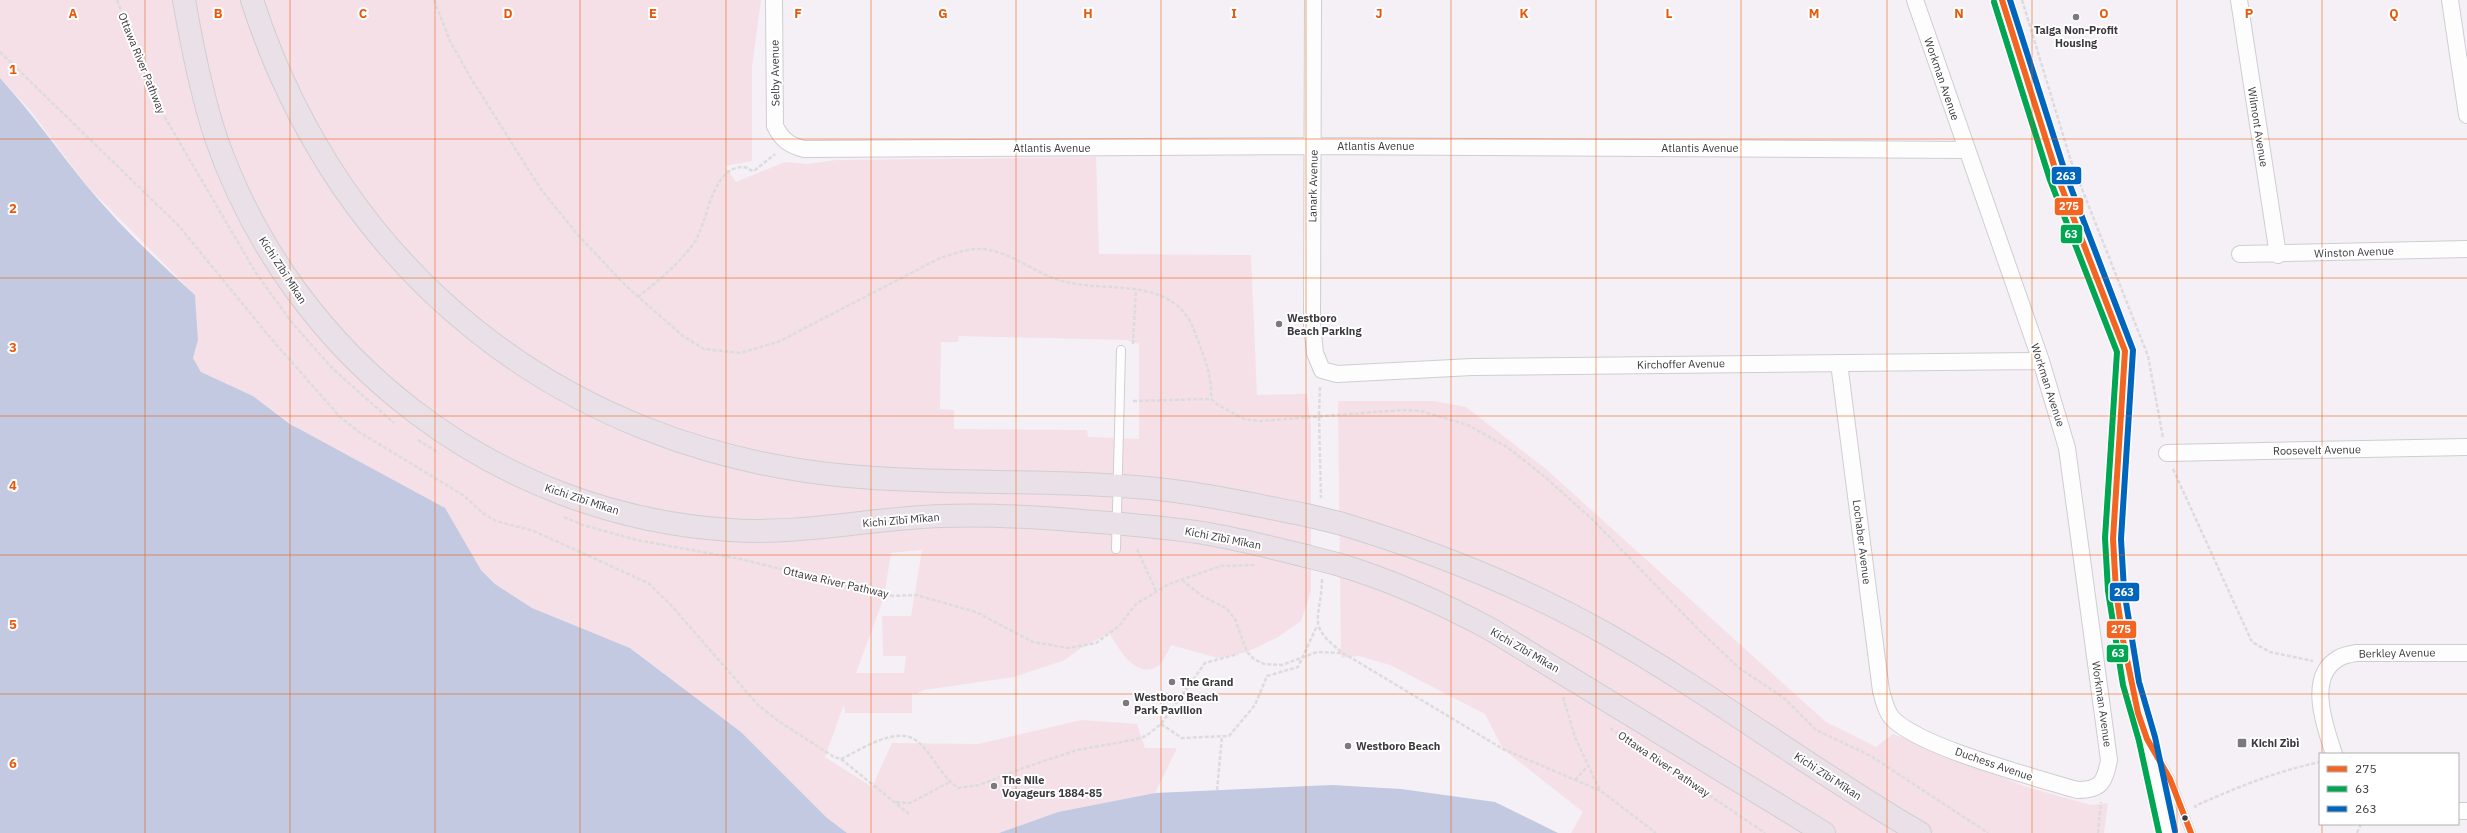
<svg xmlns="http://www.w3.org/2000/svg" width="2467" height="833" viewBox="0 0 2467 833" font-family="'IBM Plex Sans',sans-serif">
  <rect width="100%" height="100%" fill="#f4f0f6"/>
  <path fill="#f5e0e8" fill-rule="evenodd" d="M0,0H761L752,67V161L725,166L736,182L785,162L808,164L836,160L1096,157L1099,254L1251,255L1257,395L1307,394L1311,425V591L1301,621L1278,637L1247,652L1218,658L1171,645C1168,651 1163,663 1158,666C1135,680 1119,648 1109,633L1078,650L1065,660L1014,677L924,690L916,694L912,693V713H845L844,704L825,757L872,787L892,743L978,744L1082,720L1137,724L1145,748H1177L1155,793L1058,812L999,833H847L827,818L741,732L632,649L532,608L495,584L481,570L469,552L253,396L201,372L193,358L198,340L195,295L87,186L30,110L0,78ZM959,336L1127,340L1139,344V439L1088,437L1087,430L954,429V410L940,409L941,342H958ZM922,550L911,616H882L883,656H906L904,673H856L884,597L891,553Z
    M1338,401H1434L1466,407L1546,469L1826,722L1876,747L1893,734L2024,786L2090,805L2108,803L2104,833H1571L1583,812L1503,749L1485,714L1390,665L1359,656L1341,658Z"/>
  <path fill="#c2c9e1" d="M0,78C31,112 57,149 86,185C119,225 156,260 195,295L198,340L193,358L201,372L253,396L290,424L445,508L481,570L495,584L532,608L630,648L741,732L827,818L847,833H0Z
    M1332,785L1401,789L1495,802L1558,833H999L1058,812L1155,793Z"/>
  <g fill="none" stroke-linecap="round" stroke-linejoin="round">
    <defs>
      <path id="service" d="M2002,0L2058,178L2125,351L2113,539L2116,591L2131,684L2147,739L2167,833
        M1116,549L1121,350
        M2150,745L2170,779L2191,833"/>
      <path id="minor" d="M774,0L775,126C782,140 789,145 804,149L1314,146L1966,150
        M1313,0L1312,325L1315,353L1322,370L1337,374L1472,367L2041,361
        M2239,0L2278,255
        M2450,0L2467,115
        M2240,254L2467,249
        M1839,363L1881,691C1884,701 1886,712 1893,719C1922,748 2034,777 2077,790C2101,790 2105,782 2109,760L2067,448L2041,361L1915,0
        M2167,453L2467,447
        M2334,754C2325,727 2306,676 2339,658C2344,655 2351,654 2357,653H2467
        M2458,811H2467"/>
      <path id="trunk" d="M184,0C192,46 201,93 216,138C293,359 496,515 730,530C802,535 871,518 942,516C989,514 1036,517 1083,521C1125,524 1168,527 1209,534C1242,540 1274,548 1306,556
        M252,0C340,273 563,450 848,476C944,485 1040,479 1136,487C1193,491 1250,504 1306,515
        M1339,523C1433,551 1523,587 1608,635C1715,696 1813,771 1920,833
        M1337,564C1391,580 1442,603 1492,630L1824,833"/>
    </defs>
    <use href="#service" stroke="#d0cdd2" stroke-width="10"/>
    <use href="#minor" stroke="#d0cdd2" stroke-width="18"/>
    <use href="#trunk" stroke="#d0ced1" stroke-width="24"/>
    <path stroke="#dddcdd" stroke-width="2.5" stroke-dasharray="4 2" stroke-linecap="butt" d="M117,0L160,109L256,273L293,324L333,369L394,423
      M434,0L450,41L469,75L540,188L578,235L626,286L683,336L704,349L740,353L778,342L940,258C951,255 963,250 975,249C1006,247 1033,273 1062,281C1104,293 1161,277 1188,318C1193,325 1195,334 1198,341C1206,361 1212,376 1211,399
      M2022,0L2071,161L2148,356L2163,438
      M0,52L178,225L269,336L340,417L359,432L463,495L484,514L496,521L534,531L648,583L670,604L758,705L777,720L834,757L841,759C861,750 897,724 918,742C933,754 939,774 958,788L979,785L1026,767L1077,750L1133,740L1146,736L1161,724L1205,663L1238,654
      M638,297C658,281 679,264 694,243C708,223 711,167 743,167C748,167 750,171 754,171L775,154
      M1133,344L1136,289
      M1320,387L1319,415L1321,498
      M1133,401L1211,399L1218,405L1244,419L1260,421L1403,410L1421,411L1468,425L1507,447L1545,477L1593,520L1696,627L1739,668L1784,698L1816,730L1871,756L1988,833
      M418,440L439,453
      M2173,469L2252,642L2270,652L2313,661
      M564,517L583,525L637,540L740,559L893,596L916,595L976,612L1033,642L1068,648L1096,643L1119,626L1136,604L1169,584L1221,566L1256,565
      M1137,549L1156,591
      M1322,579C1321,621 1305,624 1343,653L1503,749L1601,791L1656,833
      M1182,580L1202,596L1226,608L1235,619L1247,652L1254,659L1264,664L1282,665L1317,652L1343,653
      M1563,697L1575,737L1600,791
      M1161,724L1182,738L1229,736L1255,705L1267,676L1298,667L1317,626
      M1610,728L1765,833
      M841,759L909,814
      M1575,780L1588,766
      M1217,790L1222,737
      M896,802L910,803L950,782
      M2196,808L2195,806C2235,788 2277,771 2320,762
      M2098,833L2101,802
      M2357,833L2361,824"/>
    <use href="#service" stroke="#fdfdfe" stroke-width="8"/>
    <use href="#minor" stroke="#fdfdfe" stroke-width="16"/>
    <use href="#trunk" stroke="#eae1e8" stroke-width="22"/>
    <defs>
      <path id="trunk-bridge" d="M1306,515L1339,523
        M1306,556L1337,564"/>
    </defs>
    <use href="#trunk-bridge" stroke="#d0ced1" stroke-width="24" stroke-linecap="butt"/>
    <use href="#trunk-bridge" stroke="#eae1e8" stroke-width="22"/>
    <defs>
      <path id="bus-1" d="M2002,0L2058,178L2125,351L2113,539L2116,591L2123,640L2138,713L2147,739L2170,779L2191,833"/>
      <path id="bus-2" d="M1994,2L2050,180L2117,352L2105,538L2108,591L2123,685L2139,741L2159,833"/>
      <path id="bus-3" d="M2010,0L2066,175L2133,350L2121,539L2124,590L2139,682L2155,737L2175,831"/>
    </defs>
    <use href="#bus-1" stroke="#fff" stroke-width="9"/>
    <use href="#bus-2" stroke="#fff" stroke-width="9"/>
    <use href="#bus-3" stroke="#fff" stroke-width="9"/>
    <use href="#bus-1" stroke="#f26522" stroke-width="6"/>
    <use href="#bus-2" stroke="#00a651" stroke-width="6"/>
    <use href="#bus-3" stroke="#0065bd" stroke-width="6"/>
  </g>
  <path fill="none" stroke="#e8590c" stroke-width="1" stroke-opacity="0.55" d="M145,0V833M290,0V833M435,0V833M580,0V833M726,0V833M871,0V833M1016,0V833M1161,0V833M1306,0V833M1451,0V833M1596,0V833M1741,0V833M1887,0V833M2032,0V833M2177,0V833M2322,0V754M0,139H2467M0,278H2467M0,416H2467M0,555H2467M0,694H2467M2322,824V833"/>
  <g fill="#7c797e" stroke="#fff" stroke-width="1.5">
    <circle cx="2076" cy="17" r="4"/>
    <circle cx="1279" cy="324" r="4"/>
    <circle cx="1172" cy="682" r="4"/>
    <circle cx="1126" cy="703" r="4"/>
    <rect x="2237" y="738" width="10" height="10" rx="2"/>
    <circle cx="1348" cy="746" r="4"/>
    <circle cx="994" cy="786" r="4"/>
  </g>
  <circle fill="#3c393e" stroke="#fff" stroke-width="1.5" cx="2185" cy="818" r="3.5"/>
  <g text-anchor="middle" stroke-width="4" stroke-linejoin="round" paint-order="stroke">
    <g font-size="11" font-weight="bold" fill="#3c393e" stroke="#fff" text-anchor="start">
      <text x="2076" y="34" text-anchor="middle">Taiga Non-Profit<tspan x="2076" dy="13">Housing</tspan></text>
      <text x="1287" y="322">Westboro<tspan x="1287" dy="13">Beach Parking</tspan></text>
      <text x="1180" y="686">The Grand</text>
      <text x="1134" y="701">Westboro Beach<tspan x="1134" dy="13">Park Pavilion</tspan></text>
      <text x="2251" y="747">Kichi Zìbì</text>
      <text x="1356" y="750">Westboro Beach</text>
      <text x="1002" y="784">The Nile<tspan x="1002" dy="13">Voyageurs 1884-85</tspan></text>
    </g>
    <g font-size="11" fill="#3c393e" stroke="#fff">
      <text transform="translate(142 63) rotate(68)" y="4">Ottawa River Pathway</text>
      <text transform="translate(775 73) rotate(-91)" y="4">Selby Avenue</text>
      <text transform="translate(1942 79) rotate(71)" y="4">Workman Avenue</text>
      <text transform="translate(2258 127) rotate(81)" y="4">Wilmont Avenue</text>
      <text x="1376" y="150">Atlantis Avenue</text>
      <text x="1052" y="152">Atlantis Avenue</text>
      <text x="1700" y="152">Atlantis Avenue</text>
      <text transform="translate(1313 186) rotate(-89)" y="4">Lanark Avenue</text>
      <text transform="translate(2354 252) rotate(-2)" y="4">Winston Avenue</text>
      <text transform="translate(283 270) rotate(57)" y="4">Kichi Zībī Mīkan</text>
      <text transform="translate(1681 364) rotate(-1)" y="4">Kirchoffer Avenue</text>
      <text transform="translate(2048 385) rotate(72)" y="4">Workman Avenue</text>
      <text transform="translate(2317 450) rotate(-1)" y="4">Roosevelt Avenue</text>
      <text transform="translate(582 499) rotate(18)" y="4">Kichi Zībī Mīkan</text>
      <text transform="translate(901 520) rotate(-5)" y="4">Kichi Zībī Mīkan</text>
      <text transform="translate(1223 538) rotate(11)" y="4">Kichi Zībī Mīkan</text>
      <text transform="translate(1862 542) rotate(83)" y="4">Lochaber Avenue</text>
      <text transform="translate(836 582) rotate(13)" y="4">Ottawa River Pathway</text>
      <text transform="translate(1525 650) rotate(30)" y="4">Kichi Zībī Mīkan</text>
      <text transform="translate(2397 653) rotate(-1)" y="4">Berkley Avenue</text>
      <text transform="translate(2102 704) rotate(82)" y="4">Workman Avenue</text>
      <text transform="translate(1664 764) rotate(34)" y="4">Ottawa River Pathway</text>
      <text transform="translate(1994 764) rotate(19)" y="4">Duchess Avenue</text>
      <text transform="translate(1828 776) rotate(33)" y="4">Kichi Zībī Mīkan</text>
    </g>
  </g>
  <g font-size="13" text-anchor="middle" font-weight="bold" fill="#e8590c" stroke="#fff" stroke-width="4" stroke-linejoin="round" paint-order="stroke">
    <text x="73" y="18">A</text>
    <text x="218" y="18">B</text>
    <text x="363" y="18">C</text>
    <text x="508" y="18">D</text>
    <text x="653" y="18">E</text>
    <text x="798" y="18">F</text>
    <text x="943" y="18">G</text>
    <text x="1088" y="18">H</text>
    <text x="1234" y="18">I</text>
    <text x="1379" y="18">J</text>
    <text x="1524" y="18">K</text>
    <text x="1669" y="18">L</text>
    <text x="1814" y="18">M</text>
    <text x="1959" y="18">N</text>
    <text x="2104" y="18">O</text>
    <text x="2249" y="18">P</text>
    <text x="2394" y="18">Q</text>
    <text x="13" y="74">1</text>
    <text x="13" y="213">2</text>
    <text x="13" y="352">3</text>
    <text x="13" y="490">4</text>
    <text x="13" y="629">5</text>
    <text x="13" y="768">6</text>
  </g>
  <g stroke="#fff" stroke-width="1.5">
    <rect x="2051" y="166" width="31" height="19" rx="4" fill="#0065bd"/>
    <rect x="2054" y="197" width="30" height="19" rx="4" fill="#f26522"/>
    <rect x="2060" y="224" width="23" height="20" rx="4" fill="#00a651"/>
    <rect x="2109" y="582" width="31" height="20" rx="4" fill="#0065bd"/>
    <rect x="2106" y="620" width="31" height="19" rx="4" fill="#f26522"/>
    <rect x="2106" y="644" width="23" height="19" rx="4" fill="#00a651"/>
  </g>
  <g font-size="11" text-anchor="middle" font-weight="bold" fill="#fff">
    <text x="2066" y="180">263</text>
    <text x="2069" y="210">275</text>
    <text x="2071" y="238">63</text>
    <text x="2124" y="596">263</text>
    <text x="2121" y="633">275</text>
    <text x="2118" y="657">63</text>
  </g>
  <rect x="2319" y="753" width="140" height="72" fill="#ffffff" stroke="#b1b0b2"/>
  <rect x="2327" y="766" width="20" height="6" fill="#f26522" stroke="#b1b0b2"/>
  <text x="2355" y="773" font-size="12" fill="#3c393e">275</text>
  <rect x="2327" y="786" width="20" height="6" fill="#00a651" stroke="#b1b0b2"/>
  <text x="2355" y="793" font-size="12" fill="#3c393e">63</text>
  <rect x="2327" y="806" width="20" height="6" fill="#0065bd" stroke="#b1b0b2"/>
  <text x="2355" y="813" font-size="12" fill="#3c393e">263</text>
</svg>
